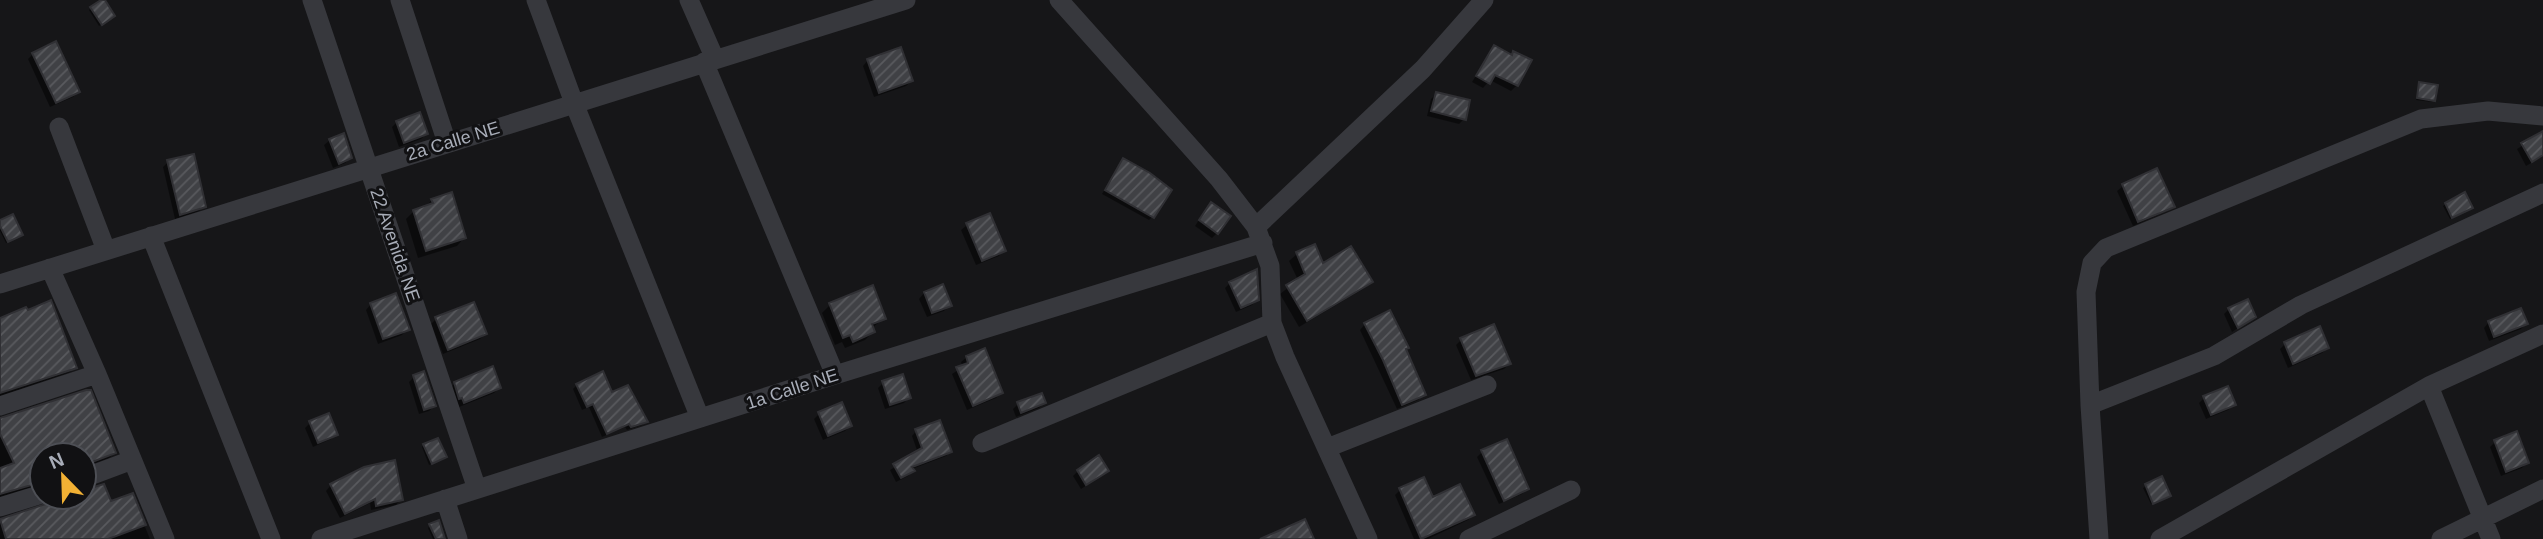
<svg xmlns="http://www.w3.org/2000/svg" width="2543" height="539" viewBox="0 0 2543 539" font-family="Helvetica,sans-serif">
  <defs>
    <pattern id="building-hatch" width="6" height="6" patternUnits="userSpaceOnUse" patternTransform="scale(1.75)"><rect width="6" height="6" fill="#404145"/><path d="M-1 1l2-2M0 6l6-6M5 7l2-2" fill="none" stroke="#595a5e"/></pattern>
  </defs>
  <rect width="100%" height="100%" fill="#161618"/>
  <path fill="#0007" d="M91,8L111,18L99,26L89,10Z
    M1494,47L1511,56L1514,53L1529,61L1517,85L1511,91L1490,80L1483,88L1472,82Z
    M33,54L78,92L73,97L50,107L28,59Z
    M868,60L911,81L906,86L874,97L863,66Z
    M2420,84L2434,100L2432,102L2416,100Z
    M1436,94L1464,119L1459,124L1427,116L1431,99Z
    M397,122L426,134L421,139L399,147L392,127Z
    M2543,133V156L2526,166L2517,149Z
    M330,140L350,158L345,163L333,168L324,145Z
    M168,162L204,206L199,211L175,219L163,167Z
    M1120,164L1153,216L1149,220L1102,194Z
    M2157,171L2173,206L2167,211L2133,226L2117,191L2123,186Z
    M432,200L464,238L457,246L418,258L406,219L414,211L424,208Z
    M2446,204L2469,209L2450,219L2443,206Z
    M1206,209L1217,233L1212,238L1195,226Z
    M989,215L1004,250L999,256L976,265L961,230L967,225Z
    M0,222L21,235L6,243L0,231Z
    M1297,254L1322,266L1371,282L1363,289L1299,327L1280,294L1298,280L1289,261Z
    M1230,283L1257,300L1252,305L1236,312L1225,288Z
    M942,287L949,305L944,311L927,317L919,299L924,293Z
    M872,288L884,318L872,328L873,332L865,340L845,348L842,342L835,345L822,313L830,305Z
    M371,304L407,329L402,335L378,344L366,310Z
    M2229,309L2254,317L2232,332L2224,314Z
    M0,319L75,367L70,372L0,396Z
    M436,319L485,334L480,339L443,354L431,324Z
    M2489,322L2526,323L2521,329L2489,341L2484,328Z
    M1365,324L1424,394L1418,400L1397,409L1360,330Z
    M1461,340L1509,364L1504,369L1471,380L1456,345Z
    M2285,344L2327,348L2322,353L2288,368L2280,349Z
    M967,357L1001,393L996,398L967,410L952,374L963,367L961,362Z
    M414,377L434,406L429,411L419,414L409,382Z
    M455,383L499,388L494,393L459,407L450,389Z
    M883,383L909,397L904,403L885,409L878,388Z
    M577,385L612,395L636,406L639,404L646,421L642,425L627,430L625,427L602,437L589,407L582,410L573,389Z
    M2204,398L2234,405L2228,410L2206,419L2199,403Z
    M1044,403L1039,408L1016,417L1013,409L1018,404Z
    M819,414L850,426L845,431L823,440L814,419Z
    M0,419L114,453L109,458L84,467V455H42V489L32,487L0,497Z
    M310,423L336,434L331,439L313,447L305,428Z
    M916,431L950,452L946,456L912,469L913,471L908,476L896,482L890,470L918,453L912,436Z
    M2495,442L2527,462L2522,468L2501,476L2490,447Z
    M424,445L445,457L429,465L422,447Z
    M1482,452L1527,489L1522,494L1499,504L1477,457Z
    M1078,471L1101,476L1081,489L1073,476Z
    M2161,478L2166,497L2151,504L2143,488Z
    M331,485L401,499L396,505L371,510L370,503L340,518L326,491Z
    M1400,490L1473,515L1468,520L1428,539H1414L1395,495Z
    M84,492L110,503L132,495L150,539H0V520L49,504V497H84Z
    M430,526L443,539H433L428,528Z"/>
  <path fill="url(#building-hatch)" stroke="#303034" stroke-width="2" d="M101,0H105L115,16L102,25L90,7Z
    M56,41L80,92L56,103L32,53Z
    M1494,45L1512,55L1513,51L1532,60L1518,86L1495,75L1490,84L1476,76Z
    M901,47L913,81L879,93L867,59Z
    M2419,82L2438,85L2435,101L2417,98Z
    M1436,92L1470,100L1466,120L1431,111Z
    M420,112L428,134L404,143L396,121Z
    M2543,131V155L2532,162L2521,143Z
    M344,133L352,158L339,164L329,139Z
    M194,154L206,207L180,215L167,160Z
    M1123,158L1150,173L1172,190L1154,218L1105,190Z
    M2157,168L2175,207L2138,222L2122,184Z
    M452,192L466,238L426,251L413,210L433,203L431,199Z
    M2465,192L2473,208L2452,218L2445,203Z
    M1211,202L1231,216L1218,234L1199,220Z
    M990,213L1006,251L982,261L966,223Z
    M13,214L23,235L8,242L0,226V220Z
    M1315,244L1323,263L1351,246L1373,282L1307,321L1286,285L1305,274L1296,252Z
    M1257,269L1259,300L1241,308L1229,282Z
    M943,284L952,306L932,313L924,292Z
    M873,285L886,319L872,324L875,332L853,342L850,335L843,338L829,303Z
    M396,293L410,330L383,339L370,303Z
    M2248,299L2256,317L2238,328L2228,308Z
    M51,300L77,368L0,393V318L26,307L28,310Z
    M474,302L487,334L448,350L435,317Z
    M2521,308L2528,324L2494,337L2488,321Z
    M1390,310L1409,348L1406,349L1426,395L1402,405L1383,360L1364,323Z
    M1494,324L1511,364L1476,376L1460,338Z
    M2320,326L2329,348L2293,364L2284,342Z
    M985,348L1003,393L973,406L956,367L968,363L966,356Z
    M493,366L501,388L464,403L462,398L459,399L454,382Z
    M424,371L436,406L424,410L413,375Z
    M603,371L612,392L628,385L648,422L631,427L629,424L607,434L593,404L587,407L576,384Z
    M903,374L911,398L890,405L882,381Z
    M2228,386L2236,405L2211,415L2203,396Z
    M86,390H91L116,453L84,465V455H42V482L0,494V468L14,463L0,434V418Z
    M1042,393L1046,403L1021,413L1017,402Z
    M842,402L852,426L828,436L818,412Z
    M329,413L338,435L318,443L309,421Z
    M940,420L952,452L912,467L915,471L901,478L893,464L922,448L915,429Z
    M2517,431L2529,463L2506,472L2494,440Z
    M438,438L447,457L432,464L423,444Z
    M1507,439L1529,489L1504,501L1481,450Z
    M1099,455L1109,471L1086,485L1077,470Z
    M395,460L403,500L376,506L375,499L345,514L330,484L364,467Z
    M2162,476L2171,496L2153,504L2145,484Z
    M1424,477L1433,497L1460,484L1475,515L1421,539L1399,488Z
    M104,484L111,501L133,493L146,525L108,539H6L0,519L67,497H84V490Z
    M1305,519L1314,539H1260Z
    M439,520L445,539H436L429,524Z"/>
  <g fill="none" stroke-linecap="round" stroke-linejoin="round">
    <path stroke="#37383d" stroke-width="19" d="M312,0L477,489
      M400,0L447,143
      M536,0L574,103L700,418
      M689,0L715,59
      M1059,0L1219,179L1256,227L1270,266L1272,323L1285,357L1368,539
      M704,62L835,375
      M59,127L106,250
      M1256,227L1423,69L1484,0
      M151,236L271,539
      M50,268L97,374L165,539
      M0,284L906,0
      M2429,386L2491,539
      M2090,405L2214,356L2301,305L2543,193
      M0,406L97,374
      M982,443L1272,323
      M1327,448L1487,385
      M84,478L132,460
      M445,499L458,539
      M0,507L42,494
      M321,539L835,375L1263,243
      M1469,539L1571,490
      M2099,539L2090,405L2086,292L2092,263L2106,248L2421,119L2488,111L2543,116
      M2160,539L2429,386L2543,334
      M2441,539L2543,489"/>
  </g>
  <g text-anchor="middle" stroke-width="6" stroke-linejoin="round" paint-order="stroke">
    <g font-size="18" fill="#a8adb8" stroke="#111113">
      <text transform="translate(453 141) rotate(-17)" y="6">2a Calle NE</text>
      <text transform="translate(395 245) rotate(71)" y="6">22 Avenida NE</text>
      <text transform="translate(792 389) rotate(-18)" y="6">1a Calle NE</text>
    </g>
  </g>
  <g transform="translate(63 476) rotate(337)"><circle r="33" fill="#111113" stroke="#4d4f55" stroke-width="2"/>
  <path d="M0-5L12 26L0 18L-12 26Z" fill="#f2b134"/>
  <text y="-10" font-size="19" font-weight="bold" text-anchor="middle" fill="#a8adb8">N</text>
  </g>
</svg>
